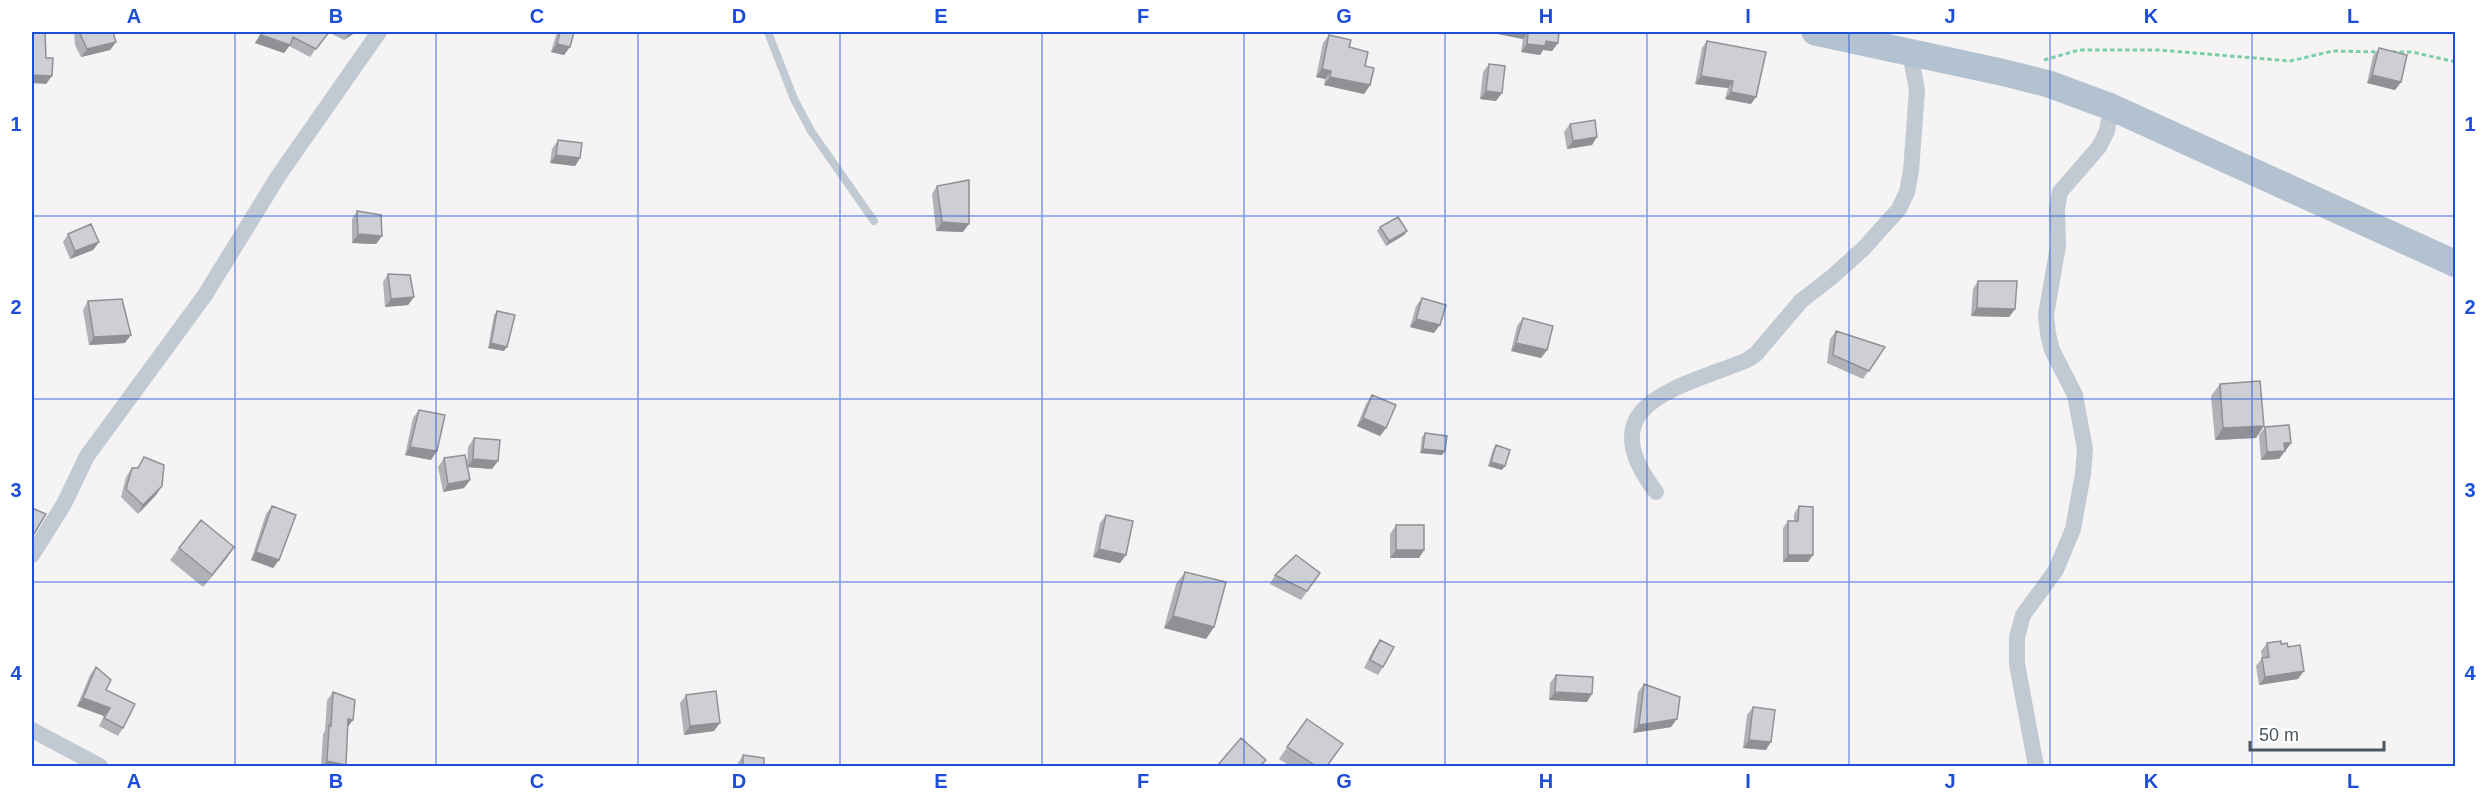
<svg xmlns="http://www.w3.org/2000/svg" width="2487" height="798" viewBox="0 0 2487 798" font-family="Helvetica,sans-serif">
  <rect width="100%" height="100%" fill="#f5f3f3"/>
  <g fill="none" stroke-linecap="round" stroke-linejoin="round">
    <path stroke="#7ad0a6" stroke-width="3" stroke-dasharray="4.5 3" stroke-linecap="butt" d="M2392,52H2412L2456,62
      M2044,60L2079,50H2159L2290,61L2333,51L2380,52"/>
    <path stroke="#c1cad2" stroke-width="8" d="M768,32L794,99L811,131L874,221"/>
    <path stroke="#c1cad2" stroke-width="16" d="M1656,492C1587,402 1681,388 1747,360L1756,354L1801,301L1833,276L1864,248L1899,209L1907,192L1911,171L1917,90L1910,53
      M32,555L64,504L87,456L205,295L279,175L379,32
      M32,730L100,766
      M2036,766L2017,664V637L2023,615L2056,570L2073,529L2083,474L2085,449L2075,395L2052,350L2048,334L2046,315L2058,246L2057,208L2060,192L2099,147L2107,131L2111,107"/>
    <path stroke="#b3c2d1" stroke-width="27" d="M1815,32L2001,72L2049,84L2111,107L2456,264"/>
  </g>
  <path fill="#b0b2b7" d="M74,32H113L116,42L110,50L81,57L75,45Z
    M261,32H356L344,40L328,32L310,57L289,46L284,53L255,43Z
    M557,32H574L564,55L551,52Z
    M1493,32H1559L1558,43L1552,51L1543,50L1540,55L1521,52L1523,39L1493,33Z
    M1329,35L1349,47L1365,66L1370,85L1364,94L1324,85L1325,79L1316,77L1323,43Z
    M1707,41L1751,104L1725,99L1728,88L1695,84L1702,48Z
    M2379,48L2401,82L2395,90L2367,83L2373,56Z
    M1489,64L1496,101L1480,99L1483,72Z
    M1570,124L1597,137L1592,145L1567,149L1564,132Z
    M558,140L580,158L575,166L550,163L552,149Z
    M937,186L963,232L936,231L932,194Z
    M357,211L382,236L376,244L352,243V219Z
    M1380,227L1407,231L1404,235L1386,246L1377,231Z
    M68,234L99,242L93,250L70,259L63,242Z
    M388,274L414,297L408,305L385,307L383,282Z
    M1978,281L2015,309L2009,317L1971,316L1973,289Z
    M1422,298L1434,333L1410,327L1416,306Z
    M88,301L125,343L89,345L83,310Z
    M497,311L504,351L488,348L494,315Z
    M1523,318L1547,350L1541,358L1511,351L1517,326Z
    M1836,331L1885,347L1863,379L1827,363L1830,339Z
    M2220,384L2256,438L2215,440L2211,396Z
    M1372,395L1386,428L1380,436L1357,426L1366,404Z
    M419,410L431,460L405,455L413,418Z
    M2265,427L2291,443L2279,459L2261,460L2259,435Z
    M1425,433L1445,451L1442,455L1420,453L1422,437Z
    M474,438L492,469L467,467L470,480L464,488L443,492L438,467L444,458L467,466L468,447Z
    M1496,445L1502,470L1488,466L1493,449Z
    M144,457L162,486L156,495L138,514L121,497L126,477L132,468H137Z
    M272,506L279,560L273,568L251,560L266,514Z
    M1799,506L1808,562H1783V528L1788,521H1794V514Z
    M1106,515L1120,563L1093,557L1100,523Z
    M1396,525L1424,550L1419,558H1390V534Z
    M234,547L226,559L203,587L170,560L179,548Z
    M1185,572L1214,627L1206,639L1164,628L1176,584Z
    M1320,573L1301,600L1270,584L1275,575Z
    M1380,640L1383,667L1378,675L1364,668L1374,648Z
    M2267,643L2281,644L2298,679L2259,685L2256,666L2262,658L2261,651Z
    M96,667L123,728L118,736L99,726L104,716L77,706L90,675Z
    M1556,675L1587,702L1549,700L1550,683Z
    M1644,684L1671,727L1633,733L1638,692Z
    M333,692L347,728L345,766H321L323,734L325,731L327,700Z
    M686,695L714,731L684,735L680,703Z
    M1753,707L1766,750L1743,748L1747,715Z
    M1307,719L1327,766H1290L1279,759Z
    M743,755L764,766H738V763Z"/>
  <path fill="#909195" d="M350,32H356L344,40Z
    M1494,32H1528L1523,39L1493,33Z
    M261,35L290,45L284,53L255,43Z
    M1546,41L1558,43L1552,51L1543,50L1540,55L1521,52L1527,44Z
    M116,42L110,50L81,57L87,49Z
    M557,44L570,47L564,55L551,52Z
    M1322,69L1331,71L1325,79L1316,77Z
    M32,75L52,76L46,84L32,83Z
    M2372,75L2401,82L2395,90L2367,83Z
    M1701,76L1733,81L1728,88L1695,84Z
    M1330,77L1370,85L1364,94L1324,85Z
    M1486,91L1502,93L1496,101L1480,99Z
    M1731,92L1756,97L1751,104L1725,99Z
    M1597,137L1592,145L1567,149L1573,141Z
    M556,155L580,158L575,166L550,163Z
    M942,222L969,224L963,232L936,231Z
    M1407,231L1404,235L1386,246L1389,241Z
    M358,234L382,236L376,244L352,243Z
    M99,242L93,250L70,259L75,251Z
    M414,297L408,305L385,307L391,299Z
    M1977,308L2015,309L2009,317L1971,316Z
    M1416,319L1440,325L1434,333L1410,327Z
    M131,335L125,343L89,345L94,337Z
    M491,343L507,347L504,351L488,348Z
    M1516,343L1547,350L1541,358L1511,351Z
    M1363,418L1386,428L1380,436L1357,426Z
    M2264,426L2256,438L2215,440L2223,428Z
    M2284,443H2291L2285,451Z
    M410,447L437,451L431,460L405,455Z
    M1423,449L1445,451L1442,455L1420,453Z
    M2285,451L2279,459L2261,460L2267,452Z
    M473,459L498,461L492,469L467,467Z
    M1491,462L1505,466L1502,470L1488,466Z
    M470,480L464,488L443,492L448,484Z
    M162,486L156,495L138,514L143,505Z
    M234,547L226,559L203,587L212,575Z
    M1099,549L1126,555L1120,563L1093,557Z
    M1396,550H1424L1419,558H1390Z
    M256,552L279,560L273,568L251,560Z
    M1788,555H1813L1808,562H1783Z
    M1173,616L1214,627L1206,639L1164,628Z
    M2304,671L2298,679L2259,685L2265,677Z
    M1555,692L1592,694L1587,702L1549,700Z
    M83,698L110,708L104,716L77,706Z
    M348,719L353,720L347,728Z
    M1677,719L1671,727L1633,733L1639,725Z
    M720,723L714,731L684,735L690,726Z
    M1749,740L1771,742L1766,750L1743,748Z
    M327,761L346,765L345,766H323Z"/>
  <path fill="#cdcfd5" stroke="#909195" stroke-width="1.5" d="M32,32H45L46,58H53L52,76L32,75Z
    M80,32H113L116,42L87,49L81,36Z
    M262,32H329L316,49L293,37L290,45L261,35Z
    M560,32H574L570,47L557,44Z
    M1528,32H1559L1558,43L1546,41L1545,46L1527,44Z
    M1329,35L1351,40L1349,47L1368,52L1365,66L1374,68L1370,85L1330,77L1331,71L1322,69Z
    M1707,41L1766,52L1756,97L1731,92L1733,81L1701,76Z
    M2379,48L2407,55L2401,82L2372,75Z
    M1489,64L1505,66L1502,93L1486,91Z
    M1595,120L1597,137L1573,141L1570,124Z
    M558,140L582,143L580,158L556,155Z
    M969,180V224L942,222L937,186Z
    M357,211L381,215L382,236L358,234Z
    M1398,217L1407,231L1389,241L1380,227Z
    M91,224L99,242L75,251L68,234Z
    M388,274L410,275L414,297L391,299Z
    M1978,281H2017L2015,309L1977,308Z
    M1422,298L1446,305L1440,325L1416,319Z
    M122,299L131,335L94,337L88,301Z
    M497,311L515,315L507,347L491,343Z
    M1523,318L1553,326L1547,350L1516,343Z
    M1836,331L1885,347L1869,371L1833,355Z
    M2260,381L2264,426L2223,428L2220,384Z
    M1372,395L1396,405L1386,428L1363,418Z
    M419,410L445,415L437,451L410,447Z
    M2289,425L2291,443H2284L2285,451L2267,452L2265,427Z
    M1425,433L1447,436L1445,451L1423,449Z
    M474,438L500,440L498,461L473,459Z
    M1496,445L1510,450L1505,466L1491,462Z
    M465,455L470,480L448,484L444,458Z
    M144,457L164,465L162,486L143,505L126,489L132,468H138Z
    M272,506L296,515L279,560L256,552Z
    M1799,506L1813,507V555H1788V521H1798Z
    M32,508L46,514L32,537Z
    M1106,515L1133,521L1126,555L1099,549Z
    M201,520L234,547L212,575L179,548Z
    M1396,525H1424V550H1396Z
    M1296,555L1320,573L1307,591L1275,575Z
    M1185,572L1226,582L1214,627L1173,616Z
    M1380,640L1394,647L1383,667L1370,660Z
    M2281,641V644L2287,643L2288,647L2300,645L2304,671L2265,677L2262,658L2269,657L2267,643Z
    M96,667L111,680L106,690L135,704L123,728L104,718L110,708L83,698Z
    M1556,675L1593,677L1592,694L1555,692Z
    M1644,684L1680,697L1677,719L1639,725Z
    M716,691L720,723L690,726L686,695Z
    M333,692L355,700L353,720L348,719L346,765L327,761L329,725L331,726Z
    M1753,707L1775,710L1771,742L1749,740Z
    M1307,719L1343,744L1327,766H1316L1287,747Z
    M1241,738L1266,760L1260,766H1217Z
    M743,755L764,758V766H743Z"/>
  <path fill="none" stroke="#1d4ed8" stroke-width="1.5" stroke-opacity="0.55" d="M235,32V766M436,32V766M638,32V766M840,32V766M1042,32V766M1244,32V766M1445,32V766M1647,32V766M1849,32V766M2050,32V766M2252,32V766M32,216H2456M32,399H2456M32,582H2456"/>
  <rect width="2487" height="798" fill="none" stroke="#ffffff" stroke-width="66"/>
  <path d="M2250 741v9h134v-9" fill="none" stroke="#4a5661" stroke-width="3"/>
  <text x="2259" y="741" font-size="18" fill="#4a5661" stroke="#ffffff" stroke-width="4.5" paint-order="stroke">50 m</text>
  <rect x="33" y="33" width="2421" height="732" fill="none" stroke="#1d4ed8" stroke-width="2"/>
  <g font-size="20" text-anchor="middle" font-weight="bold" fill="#1d4ed8">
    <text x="134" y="23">A</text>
    <text x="336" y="23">B</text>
    <text x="537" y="23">C</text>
    <text x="739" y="23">D</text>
    <text x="941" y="23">E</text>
    <text x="1143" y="23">F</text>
    <text x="1344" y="23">G</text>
    <text x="1546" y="23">H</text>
    <text x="1748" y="23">I</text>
    <text x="1950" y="23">J</text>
    <text x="2151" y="23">K</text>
    <text x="2353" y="23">L</text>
    <text x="16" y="131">1</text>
    <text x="2470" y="131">1</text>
    <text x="16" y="314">2</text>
    <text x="2470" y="314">2</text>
    <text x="16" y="497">3</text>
    <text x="2470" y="497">3</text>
    <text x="16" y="680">4</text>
    <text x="2470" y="680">4</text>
    <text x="134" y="788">A</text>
    <text x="336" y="788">B</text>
    <text x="537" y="788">C</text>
    <text x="739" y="788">D</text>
    <text x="941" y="788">E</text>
    <text x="1143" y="788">F</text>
    <text x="1344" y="788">G</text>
    <text x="1546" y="788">H</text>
    <text x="1748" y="788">I</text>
    <text x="1950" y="788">J</text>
    <text x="2151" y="788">K</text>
    <text x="2353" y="788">L</text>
  </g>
</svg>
